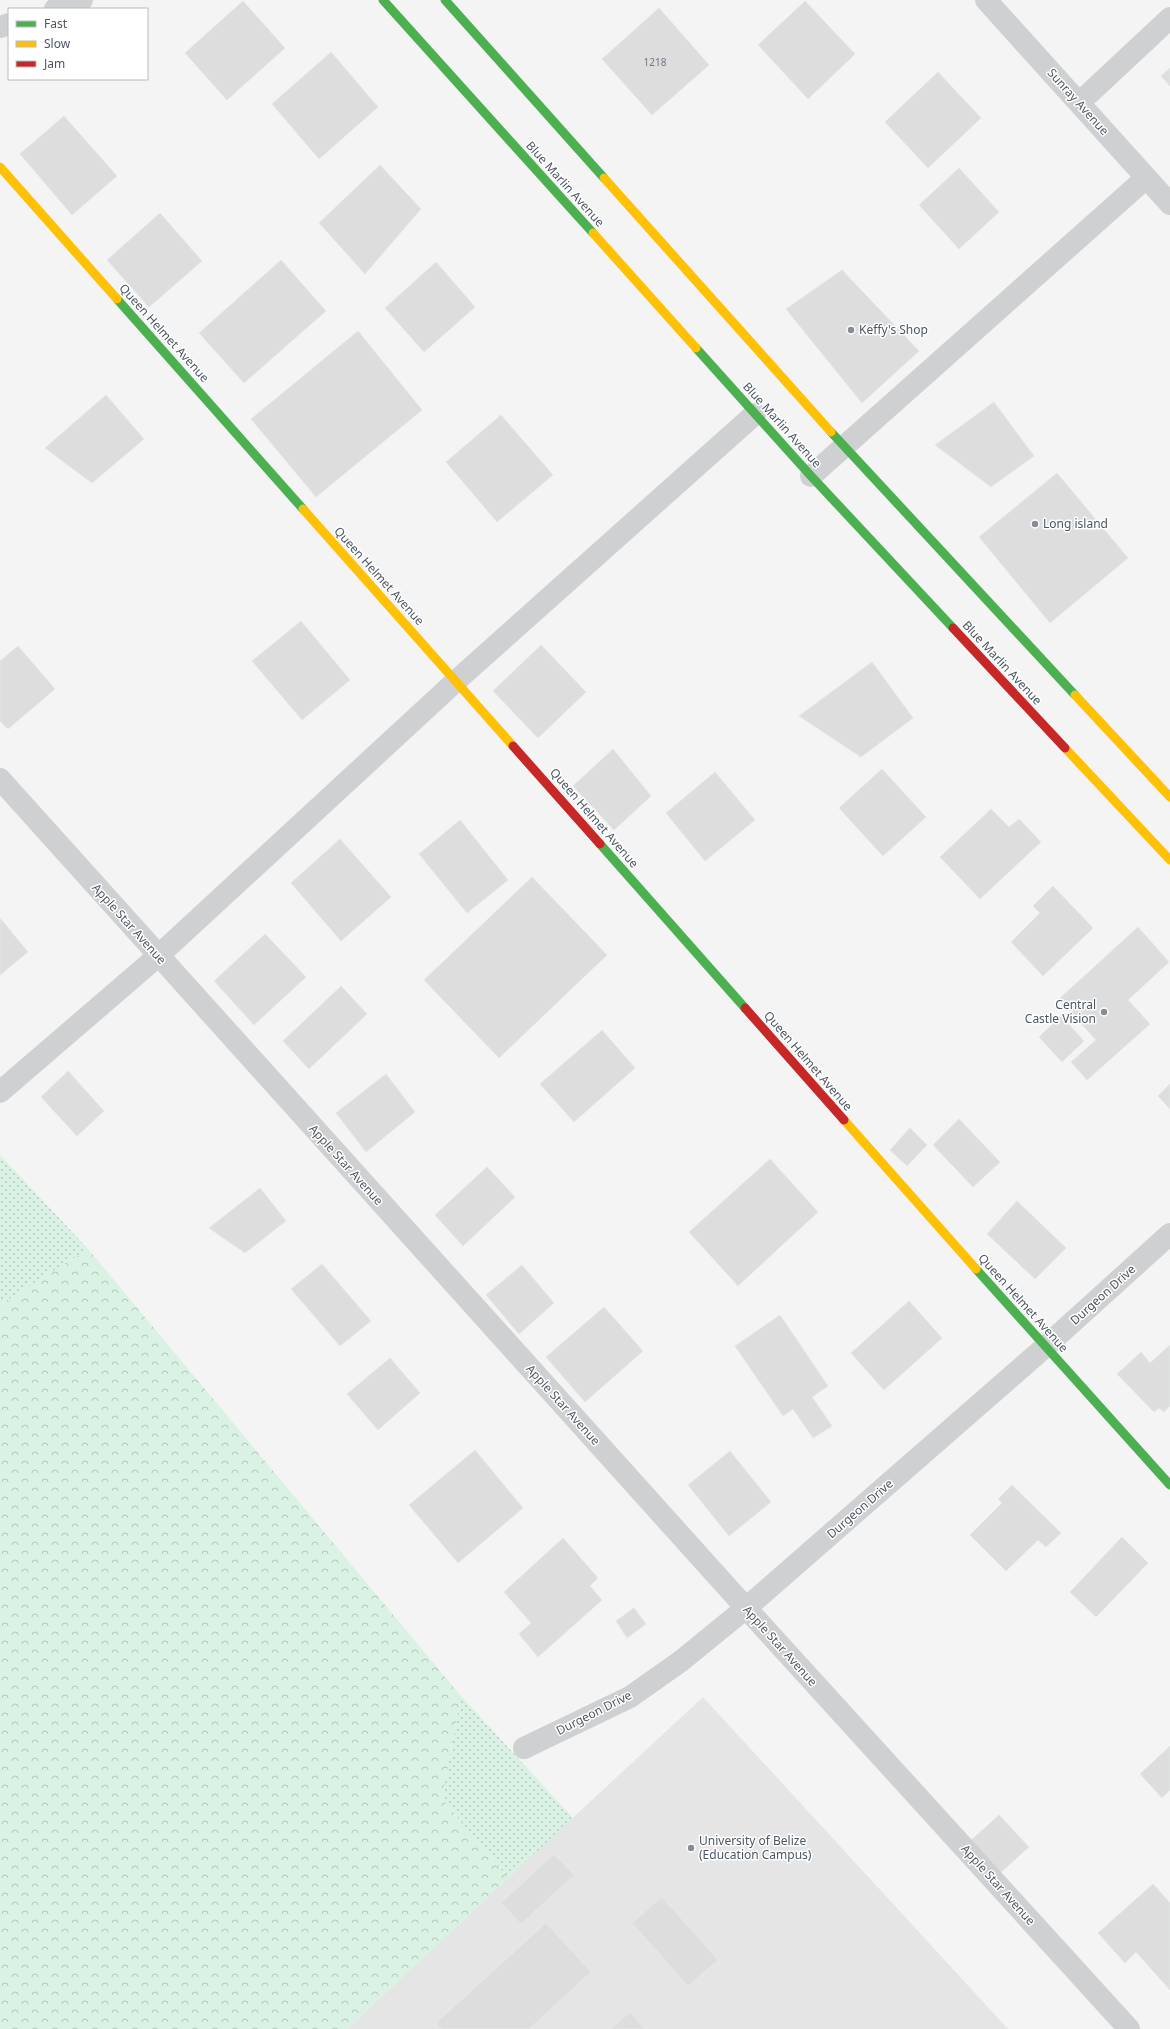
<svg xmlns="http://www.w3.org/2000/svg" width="1170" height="2029" viewBox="0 0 1170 2029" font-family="'Noto Sans',sans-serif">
  <defs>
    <pattern id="grass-dots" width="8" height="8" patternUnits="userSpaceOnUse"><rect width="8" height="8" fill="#d9f2e3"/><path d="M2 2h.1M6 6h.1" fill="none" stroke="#b2c7bb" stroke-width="1.8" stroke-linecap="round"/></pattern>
    <pattern id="forest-crowns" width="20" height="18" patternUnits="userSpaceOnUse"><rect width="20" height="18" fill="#d9f2e3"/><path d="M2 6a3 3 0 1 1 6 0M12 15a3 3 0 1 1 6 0" fill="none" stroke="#b2c7bb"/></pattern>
  </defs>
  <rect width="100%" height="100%" fill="#f4f4f4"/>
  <path fill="#e6e5e6" d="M703,1697L1008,2029H347L508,1878Z"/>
  <path fill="url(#grass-dots)" d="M0,1155L88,1249L0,1305Z
    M461,1696L573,1818L508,1878L442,1799Z"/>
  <path fill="url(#forest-crowns)" d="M88,1249L461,1696L442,1799L508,1878L347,2029H0V1305Z"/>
  <path fill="#ddddde" stroke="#e5e6e7" d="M243,1L285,48L227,100L185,53Z
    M805,1L855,54L808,99L758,45Z
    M659,8L709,65L652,115L602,59Z
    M331,52L378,107L319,159L272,104Z
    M1170,68V86L1161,76Z
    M938,72L981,118L928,168L885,122Z
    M64,116L117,176L72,215L20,154Z
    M380,165L421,209L365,274L319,223Z
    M959,168L999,212L959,249L919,205Z
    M160,213L202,261L149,307L107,260Z
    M281,260L326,311L244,383L199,333Z
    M436,262L475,307L424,352L385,308Z
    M842,270L919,351L862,403L786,309Z
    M358,331L422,410L316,497L251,419Z
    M106,395L144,439L92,483L45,448Z
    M994,402L1034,456L991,487L935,445Z
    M501,415L553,475L497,522L446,462Z
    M1057,473L1128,558L1050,623L979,537Z
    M301,621L350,680L302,720L252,661Z
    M541,645L586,692L538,738L493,691Z
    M18,646L55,689L8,729L0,721V661Z
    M872,662L913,718L861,757L799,716Z
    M613,749L651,796L614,830L573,786Z
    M882,769L926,817L883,856L839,808Z
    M715,772L755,820L705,861L666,813Z
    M991,809L1009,827L1019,819L1041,842L980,899L940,857Z
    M460,820L508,880L467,913L419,854Z
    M340,839L391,897L341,941L291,883Z
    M532,877L607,955L499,1058L424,980Z
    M1053,886L1093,928L1043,976L1011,942L1040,913L1033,906Z
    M0,918L28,952L0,975Z
    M1138,927L1169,962L1128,1000L1150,1024L1087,1080L1071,1062L1096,1040L1059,999Z
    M265,934L306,977L254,1025L214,981Z
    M341,986L367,1014L309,1069L283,1041Z
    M1061,1016L1084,1041L1062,1062L1039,1037Z
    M602,1030L635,1068L574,1122L540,1084Z
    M68,1071L104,1111L77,1136L41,1097Z
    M386,1074L415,1112L366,1152L336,1113Z
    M1170,1084V1109L1158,1096Z
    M959,1119L1000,1162L973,1187L933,1145Z
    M910,1128L927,1145L907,1166L890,1150Z
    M770,1159L818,1212L738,1286L689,1232Z
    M487,1167L515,1197L463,1246L435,1215Z
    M260,1188L286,1221L245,1253L209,1228Z
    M1017,1201L1066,1248L1035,1279L987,1234Z
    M322,1264L371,1321L340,1346L291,1289Z
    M522,1265L554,1303L519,1334L486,1295Z
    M909,1301L942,1338L884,1390L851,1353Z
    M604,1307L643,1351L585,1402L546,1357Z
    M780,1315L828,1386L812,1397L832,1426L813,1438L793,1409L783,1416L735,1346Z
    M1170,1345V1406L1164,1412L1159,1408L1154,1412L1117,1374L1141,1352L1150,1363Z
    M390,1358L420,1393L378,1430L347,1394Z
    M475,1450L523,1508L458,1563L409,1505Z
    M730,1451L771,1502L729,1536L688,1485Z
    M1012,1485L1061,1533L1046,1547L1038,1540L1006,1571L970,1535L1002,1503L998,1499Z
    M1122,1537L1148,1563L1096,1617L1070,1592Z
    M563,1538L598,1578L590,1586L602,1600L538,1657L519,1634L531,1623L504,1592Z
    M634,1608L646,1624L627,1638L616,1621Z
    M1170,1746V1790L1162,1798L1140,1774Z
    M999,1815L1029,1847L998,1875L968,1843Z
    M554,1854L574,1875L521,1924L501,1903Z
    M1153,1884L1170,1903V1990L1136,1952L1125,1963L1098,1933Z
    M662,1897L718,1960L688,1986L632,1923Z
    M546,1923L591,1972L529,2029H442L436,2023Z
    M630,2012L645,2029H611Z"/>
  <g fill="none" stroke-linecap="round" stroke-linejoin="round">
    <path stroke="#ced0d2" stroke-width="22" d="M986,0L1170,204
      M55,9L82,0
      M0,27L9,24
      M1079,103L1170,18
      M811,476L1146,178
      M0,779L746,1608L1129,2029
      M0,1092L158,956L456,681L755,414
      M524,1748L630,1697L681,1661L746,1608L1045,1347L1170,1234"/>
    <path stroke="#4caf50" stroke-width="9" d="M383,0L593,233
      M445,0L604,178
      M117,299L303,509
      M696,348L811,476L953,628
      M831,432L1075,695
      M600,844L745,1008
      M976,1269L1170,1485"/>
    <path stroke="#ffc107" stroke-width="9" d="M0,167L117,299
      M604,178L831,432
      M593,233L696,348
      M303,509L513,746
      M1075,695L1170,797
      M1065,748L1170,860
      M844,1120L976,1269"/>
    <path stroke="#c62828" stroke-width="9" d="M953,628L1065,748
      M513,746L600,844
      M745,1008L844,1120"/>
  </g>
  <g fill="#868d94" stroke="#fff" stroke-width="1.5">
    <circle cx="851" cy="330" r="4"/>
    <circle cx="1035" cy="524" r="4"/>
    <circle cx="1104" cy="1012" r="4"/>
    <circle cx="691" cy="1848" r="4"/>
  </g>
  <g text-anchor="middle" stroke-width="3" stroke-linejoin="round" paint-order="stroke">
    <g font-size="10" fill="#707881">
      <text x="655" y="66">1218</text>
    </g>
    <g font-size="12" fill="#4a5661" stroke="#fff">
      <text transform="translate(1078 102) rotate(48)" y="4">Sunray Avenue</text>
      <text transform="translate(565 184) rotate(48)" y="4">Blue Marlin Avenue</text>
      <text transform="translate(164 333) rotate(48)" y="4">Queen Helmet Avenue</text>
      <text transform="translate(782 425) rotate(48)" y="4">Blue Marlin Avenue</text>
      <text transform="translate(379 576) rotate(48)" y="4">Queen Helmet Avenue</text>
      <text transform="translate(1002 663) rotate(47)" y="4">Blue Marlin Avenue</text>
      <text transform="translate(594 818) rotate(49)" y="4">Queen Helmet Avenue</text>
      <text transform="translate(129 924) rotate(48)" y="4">Apple Star Avenue</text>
      <text transform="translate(808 1061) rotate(49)" y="4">Queen Helmet Avenue</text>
      <text transform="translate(346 1165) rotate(48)" y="4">Apple Star Avenue</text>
      <text transform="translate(1103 1295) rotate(-42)" y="4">Durgeon Drive</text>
      <text transform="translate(1023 1303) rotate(48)" y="4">Queen Helmet Avenue</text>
      <text transform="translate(563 1405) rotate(48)" y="4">Apple Star Avenue</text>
      <text transform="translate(860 1509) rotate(-41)" y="4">Durgeon Drive</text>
      <text transform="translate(780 1646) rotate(48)" y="4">Apple Star Avenue</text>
      <text transform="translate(594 1713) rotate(-27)" y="4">Durgeon Drive</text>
      <text transform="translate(998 1885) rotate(48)" y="4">Apple Star Avenue</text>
    </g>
    <g font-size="12" fill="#4a5661" stroke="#fff" text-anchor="start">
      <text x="859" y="334">Keffy's Shop</text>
      <text x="1043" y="528">Long island</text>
      <text x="1096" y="1009" text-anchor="end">Central<tspan x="1096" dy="14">Castle Vision</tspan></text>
      <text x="699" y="1845">University of Belize<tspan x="699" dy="14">(Education Campus)</tspan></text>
    </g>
  </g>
  <rect x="8" y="8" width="140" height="72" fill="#ffffff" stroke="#b7bbc0"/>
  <rect x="16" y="21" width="20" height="6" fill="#4caf50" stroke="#b7bbc0"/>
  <text x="44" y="28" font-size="12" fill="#4a5661">Fast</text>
  <rect x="16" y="41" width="20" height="6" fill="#ffc107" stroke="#b7bbc0"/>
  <text x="44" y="48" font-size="12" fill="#4a5661">Slow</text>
  <rect x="16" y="61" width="20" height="6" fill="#c62828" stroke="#b7bbc0"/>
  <text x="44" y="68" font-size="12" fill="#4a5661">Jam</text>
</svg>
